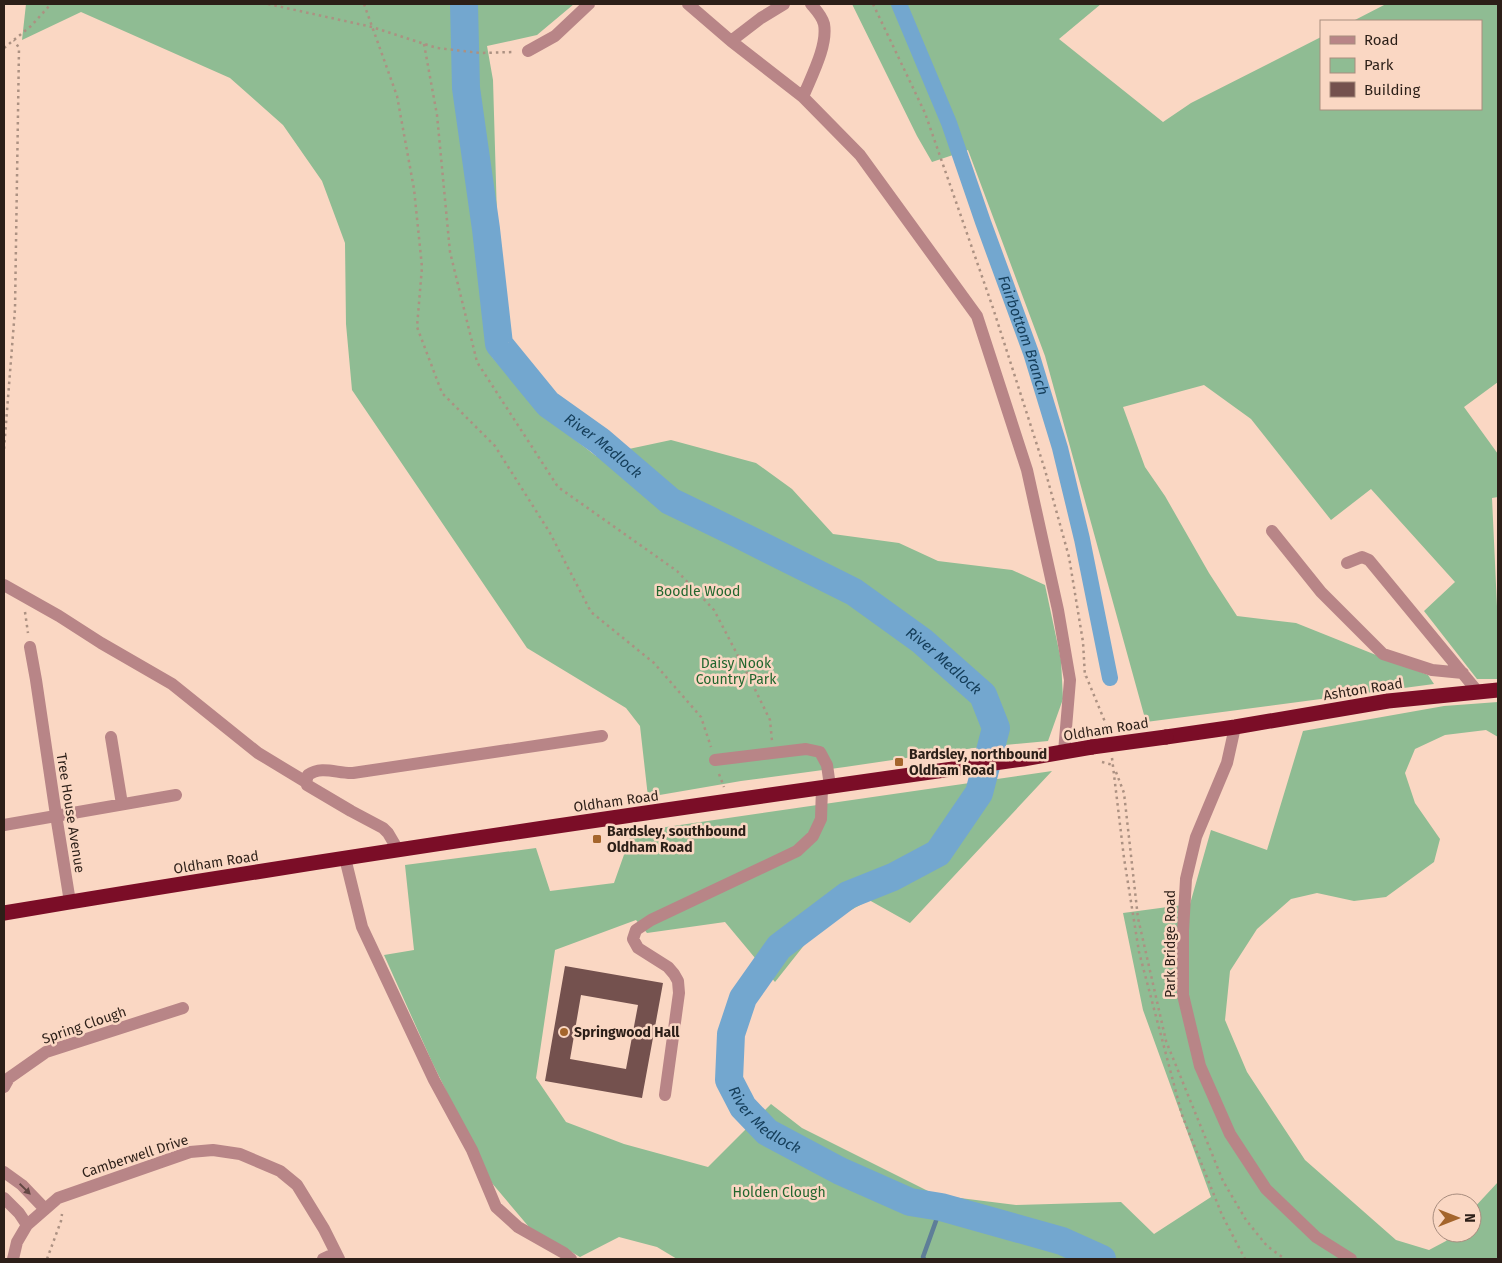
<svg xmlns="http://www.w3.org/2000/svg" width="1502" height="1263" viewBox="0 0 1502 1263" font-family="'Fira Sans',sans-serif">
  <rect width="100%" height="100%" fill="#fad7c3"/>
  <path fill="#8fbc93" d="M26,4H574L537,35L487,46L493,80L498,251L477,256L492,357L543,415L596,456L671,440L756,463L792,489L833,534L899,543L938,561L1012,570L1045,585L1061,660L1063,699L1048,741L974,748L845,767L741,781L648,797L640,726L626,708L527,648L352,390L346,324L345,243L322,181L283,125L230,78L81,12L22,40Z
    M852,4H1101L1059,39L1163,122L1191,103L1321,37V109H1481V21H1353L1386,4H1498V382L1464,407L1498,454V497L1492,498L1498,628V679H1477L1424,611L1455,582L1371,489L1331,520L1251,419L1204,385L1123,407L1145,467L1165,496L1209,573L1237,616L1296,623L1381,657L1428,675L1434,684L1146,722L1045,356L968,150L932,162L917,136Z
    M1498,702V737L1486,730L1445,735L1415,749L1405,773L1415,803L1440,839L1434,862L1386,897L1354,901L1317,893L1291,899L1257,929L1230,971L1225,1020L1247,1072L1305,1160L1396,1240L1429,1250L1446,1241L1453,1233H1472V1210L1498,1182V1259H677L657,1247L619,1237L580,1257L529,1227L491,1182L432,1062L384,955L414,950L405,865L536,848L550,891L614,883L632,832L1052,771L910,923L869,900L817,929L775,982L725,922L647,933L636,920L555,950L536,1078L566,1122L624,1144L708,1167L771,1104L802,1128L936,1195L1016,1205L1121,1202L1154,1234L1211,1197L1143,1010L1123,913L1190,904L1211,830L1267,850L1303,731L1444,706Z"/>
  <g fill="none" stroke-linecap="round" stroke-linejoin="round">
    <path stroke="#5e7e98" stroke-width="4.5" d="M924,1259L923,1257L941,1207"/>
    <path stroke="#73a7cf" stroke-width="16" id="s1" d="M899,4L949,123L983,222L1031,353L1060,448L1082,539L1110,678"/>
    <path stroke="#73a7cf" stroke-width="28" id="s2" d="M464,4L466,88L486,229L499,344L548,404L600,441L670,501L736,533L854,592L922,641L983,695L996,728L979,793L938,853L893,877L848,895L779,947L743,998L731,1034L729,1080L743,1107L767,1132L840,1171L910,1202L941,1207L1062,1241L1102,1259"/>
  </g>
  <path fill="#74514e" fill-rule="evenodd" d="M565,966L663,983L642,1098L545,1081ZM581,995L638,1005L626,1069L570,1059Z"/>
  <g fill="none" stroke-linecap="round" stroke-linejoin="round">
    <path stroke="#ac9182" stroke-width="2.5" stroke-dasharray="2.5 4" stroke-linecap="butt" d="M268,4L372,27L437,48L480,53L514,52
      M364,4L397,96L414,189L422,267L417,327L442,393L495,446L550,533L591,612L654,663L701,717L711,747
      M873,4L925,113L993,308L1045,470L1069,557L1083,642L1085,677
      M424,44L437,115L450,252L477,362L558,487L677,571L714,610L747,673L770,720L772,741
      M4,48L31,26L51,4
      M4,449L15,309L19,48L14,40
      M25,612L28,633
      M1086,676L1105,722L1107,731
      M1112,758L1124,858L1139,952L1182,1115L1222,1215L1245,1259
      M1102,762L1113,765
      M1116,772L1124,793L1138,918L1166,1041L1223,1181L1246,1220L1267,1246L1285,1259
      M719,774L724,787
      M47,1259L61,1221L62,1214"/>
    <path stroke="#b88587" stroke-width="12" d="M688,4L731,41L803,97L860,155L977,316L1027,470L1058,610L1070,680L1064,752
      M731,41L761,18L784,4
      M528,51L555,36L589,4
      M803,97C811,77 828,46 824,24C822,16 816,10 811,4
      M1272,531L1321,592L1383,654L1432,670L1463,673
      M1347,563L1362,557L1369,560L1478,692
      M4,585L59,616L101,643L172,684L258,753L306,782
      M30,647L36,680L56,815L70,902
      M1235,727L1227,763L1196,837L1186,879L1183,931V995L1200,1066L1230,1134L1266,1189L1316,1237L1351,1259
      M111,737L122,804
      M715,760L806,749L820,752L827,765L830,786
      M4,825L176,795
      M398,850L388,833L383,828L351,811L307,785L306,782L308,775C322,765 338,774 353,773L602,736
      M345,858L362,927L434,1080L472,1150L496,1207L518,1227L564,1253L571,1259
      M4,1087L9,1078L46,1052L183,1008
      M665,1095L679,993L678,981L674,974L668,967L638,948L633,939L636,930L651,920L797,851L813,836L821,819L822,787
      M4,1172L22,1185L45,1209
      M4,1198L19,1213L27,1225
      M13,1259L17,1242L27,1225L58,1198L190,1152L213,1150L240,1154L280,1171L297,1185L324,1229L339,1259
      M323,1259L336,1253"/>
    <path stroke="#7b0d27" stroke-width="15" d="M1166,737L1235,727L1388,701L1498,690
      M4,913C342,856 683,807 1023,759L1092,747"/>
    <path stroke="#7b0d27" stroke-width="15" d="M1092,747L1166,737"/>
  </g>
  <defs><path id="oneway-solid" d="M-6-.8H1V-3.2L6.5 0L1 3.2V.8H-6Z" transform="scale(1.25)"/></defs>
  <use fill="#644844" href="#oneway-solid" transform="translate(25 1189) rotate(44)"/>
  <g fill="#a4652c" stroke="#fad7c3" stroke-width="2">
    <rect x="894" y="757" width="10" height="10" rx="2.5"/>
    <rect x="592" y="834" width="10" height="10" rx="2.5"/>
    <circle cx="564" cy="1032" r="5"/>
  </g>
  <g text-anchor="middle" stroke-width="5" stroke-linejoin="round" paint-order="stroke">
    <g font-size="14" fill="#23672f" stroke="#fad7c3">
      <text x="698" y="596">Boodle Wood</text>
      <text x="736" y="668">Daisy Nook<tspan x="736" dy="16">Country Park</tspan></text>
      <text x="779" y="1197">Holden Clough</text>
    </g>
    <g font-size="14" fill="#2c1f18" stroke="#fad7c3">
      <text transform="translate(1363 689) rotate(-9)" y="5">Ashton Road</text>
      <text transform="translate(1106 729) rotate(-9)" y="5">Oldham Road</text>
      <text transform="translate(616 801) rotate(-8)" y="5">Oldham Road</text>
      <text transform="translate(71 813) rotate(81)" y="5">Tree House Avenue</text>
      <text transform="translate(216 862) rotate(-9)" y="5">Oldham Road</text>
      <text transform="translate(1170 944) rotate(-90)" y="5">Park Bridge Road</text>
      <text transform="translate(84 1025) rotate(-19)" y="5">Spring Clough</text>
      <text transform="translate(135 1156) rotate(-18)" y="5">Camberwell Drive</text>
    </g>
    <g font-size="14" font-weight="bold" fill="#2c1f18" stroke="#fad7c3" text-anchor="start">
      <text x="909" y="759">Bardsley, northbound<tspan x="909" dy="16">Oldham Road</tspan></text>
      <text x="607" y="836">Bardsley, southbound<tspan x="607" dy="16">Oldham Road</tspan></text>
      <text x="574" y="1037">Springwood Hall</text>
    </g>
    <g font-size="15" font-style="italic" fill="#143d59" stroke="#fad7c3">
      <text dy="5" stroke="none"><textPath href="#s1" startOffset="354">Fairbottom Branch</textPath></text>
      <text dy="5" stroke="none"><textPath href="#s2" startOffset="489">River Medlock</textPath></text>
      <text dy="5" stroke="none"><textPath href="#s2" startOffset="894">River Medlock</textPath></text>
      <text dy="5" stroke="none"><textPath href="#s2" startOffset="1509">River Medlock</textPath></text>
    </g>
  </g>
  <rect width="1502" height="1263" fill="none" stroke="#2c1f18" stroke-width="10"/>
  <rect x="1320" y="20" width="162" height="90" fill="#fad7c3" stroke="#a88d7f"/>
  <rect x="1330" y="36" width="25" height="8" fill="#b88587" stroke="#a88d7f"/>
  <text x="1364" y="45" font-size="15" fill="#2c1f18">Road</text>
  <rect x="1330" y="58" width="25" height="15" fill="#8fbc93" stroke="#a88d7f"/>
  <text x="1364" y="70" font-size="15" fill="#2c1f18">Park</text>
  <rect x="1330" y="82" width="25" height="15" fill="#74514e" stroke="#a88d7f"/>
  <text x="1364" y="95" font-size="15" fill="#2c1f18">Building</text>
  <g transform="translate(1457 1218) rotate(90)"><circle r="24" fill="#fad7c3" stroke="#a88d7f"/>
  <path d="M0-4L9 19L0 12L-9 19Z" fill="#a4652c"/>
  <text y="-8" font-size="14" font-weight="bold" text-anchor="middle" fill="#2c1f18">N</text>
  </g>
</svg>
